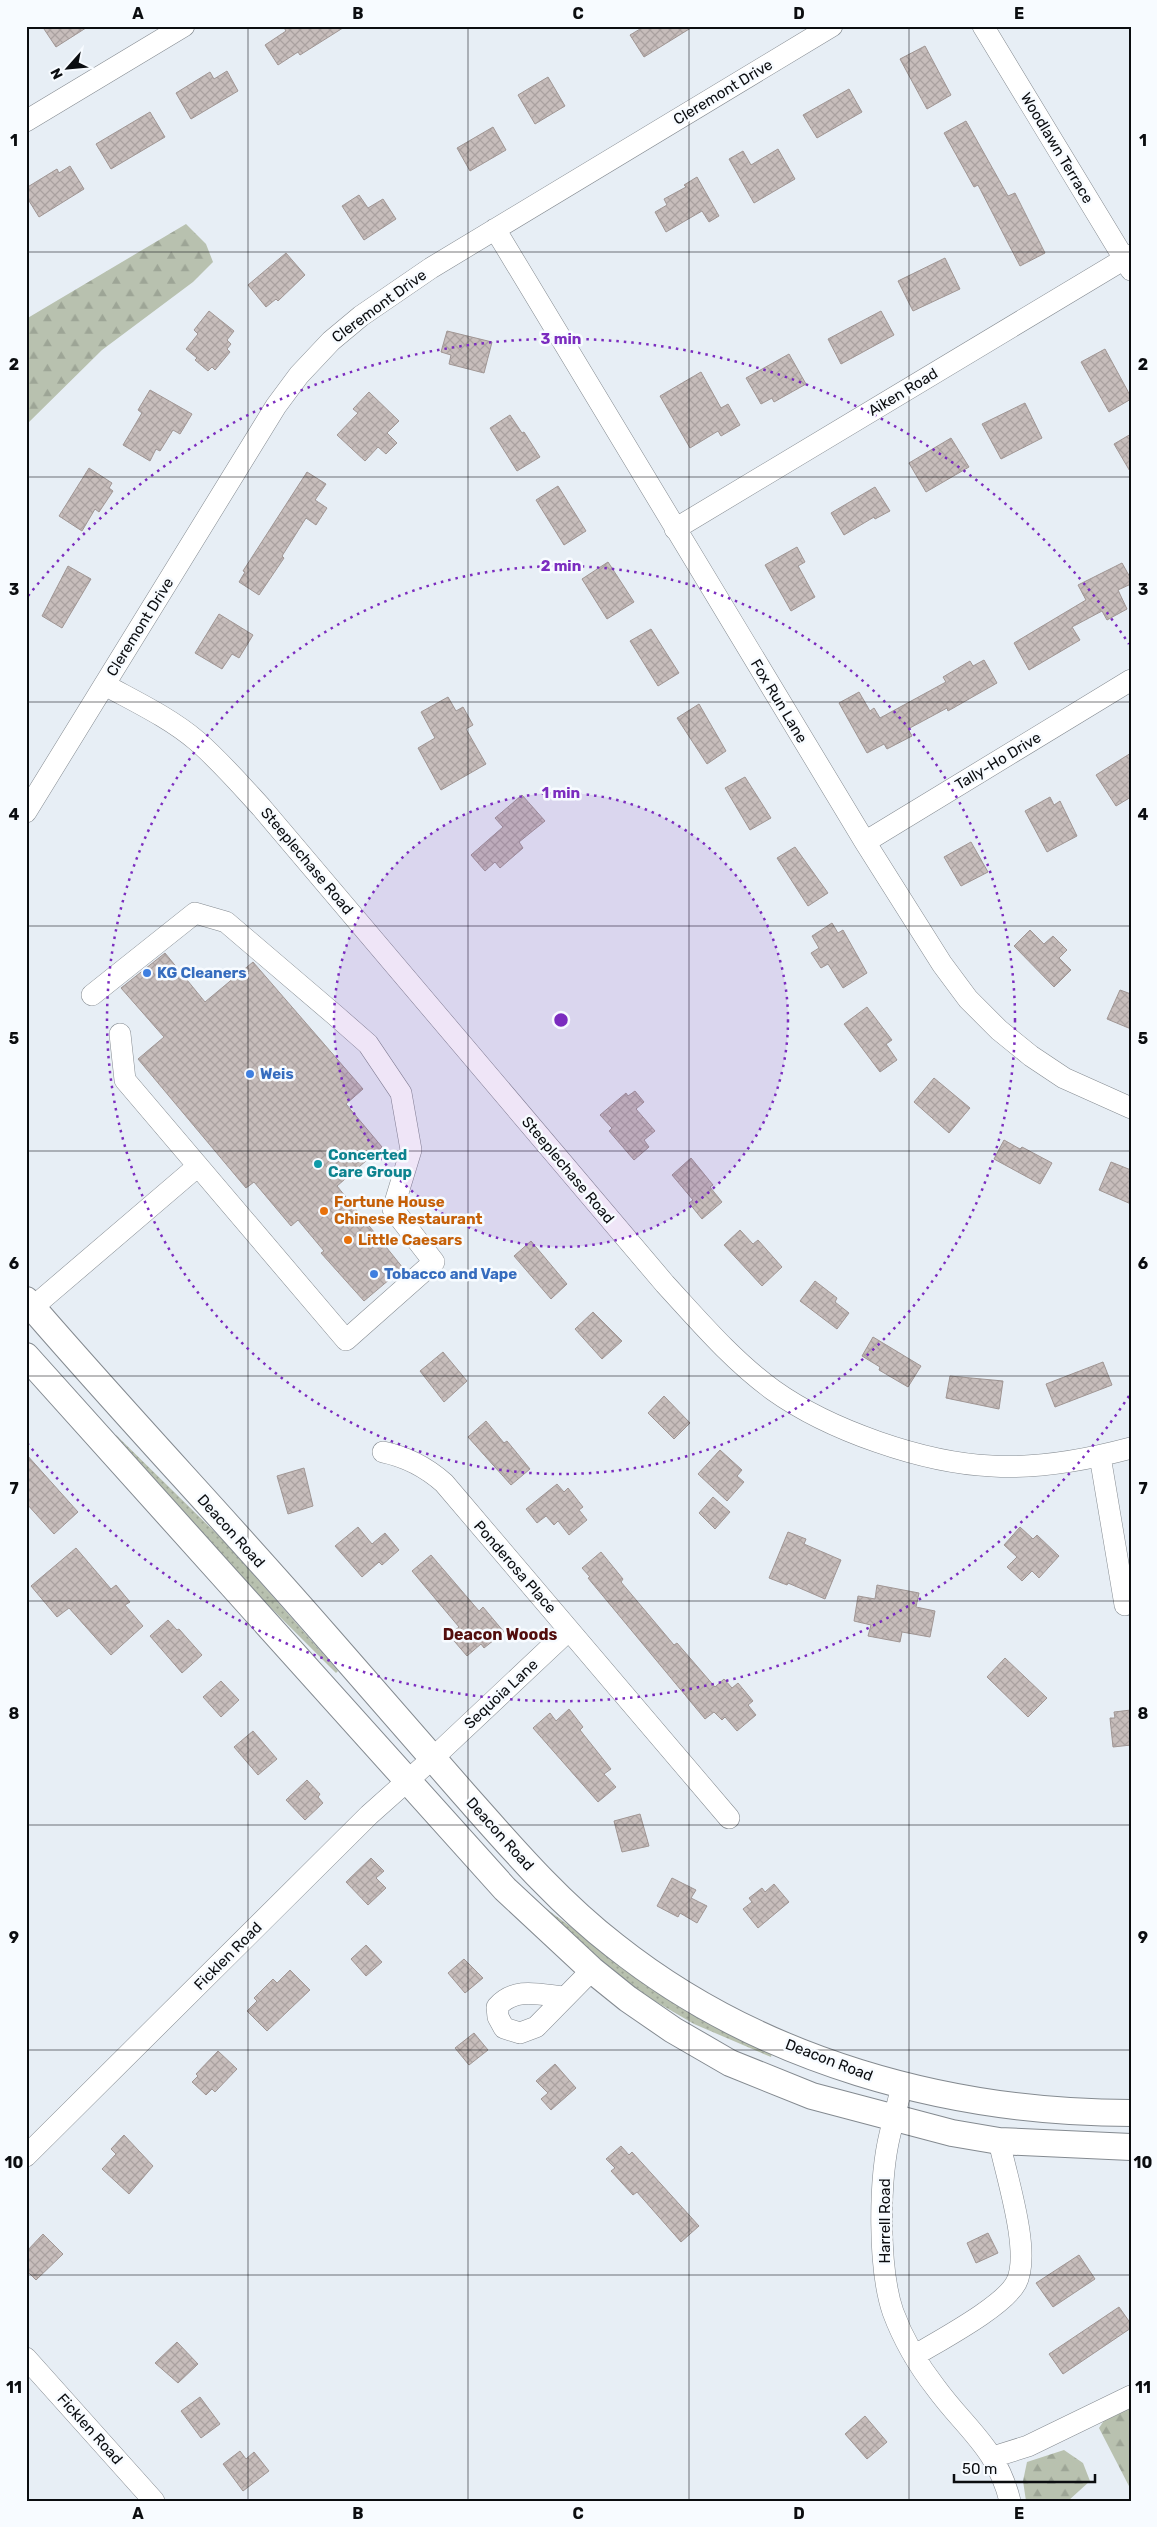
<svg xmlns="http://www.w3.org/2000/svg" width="1157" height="2527" viewBox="0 0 1157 2527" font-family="Rubik,sans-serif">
  <defs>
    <pattern id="grass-dots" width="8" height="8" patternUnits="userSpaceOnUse" patternTransform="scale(1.25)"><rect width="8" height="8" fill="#b8c1af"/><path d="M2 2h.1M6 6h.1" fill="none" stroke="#9da596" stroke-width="1.8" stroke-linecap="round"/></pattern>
    <pattern id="forest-firs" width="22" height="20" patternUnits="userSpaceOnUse" patternTransform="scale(1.25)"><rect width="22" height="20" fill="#b8c1af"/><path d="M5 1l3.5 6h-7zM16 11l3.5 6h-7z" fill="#9da596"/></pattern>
    <pattern id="building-cross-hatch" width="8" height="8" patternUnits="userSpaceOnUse" patternTransform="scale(1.25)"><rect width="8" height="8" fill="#c7bdbb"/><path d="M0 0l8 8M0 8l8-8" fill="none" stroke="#aaa1a0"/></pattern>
  </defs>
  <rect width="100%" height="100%" fill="#e7eef5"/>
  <path fill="url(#grass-dots)" d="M116,1435L226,1543L338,1671L336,1673L219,1556L113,1438Z
    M540,1904L638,1977L772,2053L771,2057L694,2024L624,1983Z"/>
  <path fill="url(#forest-firs)" d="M186,224L206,244L213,262L193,282L102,350L26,425V319Z
    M1131,2404V2490L1099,2428L1107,2416Z
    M1064,2450L1083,2463L1090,2481L1068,2501H1026L1023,2481L1027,2462Z"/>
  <path fill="url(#building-cross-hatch)" stroke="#a09694" d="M42,26H89L56,47Z
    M283,26H346L300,55L298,52L278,65L265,45L286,31Z
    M645,26H694L644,57L630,35Z
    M925,46L951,95L927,109L900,59Z
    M227,71L238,91L191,119L176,93L210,72L214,79Z
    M548,77L565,106L535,124L518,95Z
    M849,89L862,112L817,138L803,115Z
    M150,112L165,137L111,169L96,144Z
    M966,121L1008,196L1015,193L1045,253L1020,266L978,185L974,187L944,133Z
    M493,127L506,150L470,171L457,148Z
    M778,149L795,179L754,203L729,159L743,151L751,165Z
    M70,166L84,189L39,217L26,196V188L57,169L59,173Z
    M697,177L719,216L709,222L702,211L666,232L655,212L667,205L664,199L686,187L684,185Z
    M359,195L368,208L383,199L396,219L364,240L342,206Z
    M286,253L305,275L278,301L276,299L266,307L248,285Z
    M945,258L960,289L913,311L898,281Z
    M209,311L234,331L227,340L231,344L227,349L230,352L215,370L212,367L208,371L195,360L197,358L186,349L198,334L194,330Z
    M881,311L894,335L841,364L828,339Z
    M447,331L492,342L484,373L449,364L451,355L441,352Z
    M1105,349L1131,397V399L1109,412L1081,362Z
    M789,354L806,384L774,402L772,398L761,404L746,378Z
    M701,372L721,408L728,404L740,425L721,436L718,431L690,448L660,396Z
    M150,390L192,414L180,434L173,430L160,451L156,449L150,461L123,445L142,413L138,410Z
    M369,392L399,421L387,433L397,443L386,454L378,447L365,461L337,435L358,413L353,409Z
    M1025,403L1042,438L1001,459L982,424Z
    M510,415L522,433L524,432L540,457L517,471L490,428Z
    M1131,434V473L1114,444Z
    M951,438L969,467L926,492L909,463Z
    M89,468L112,483L109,488L113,491L99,512L95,509L82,531L59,516Z
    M307,472L326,484L315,500L327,508L316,525L306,518L282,556L284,558L259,595L239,582L245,572L243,571Z
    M558,486L586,531L564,545L536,500Z
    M875,487L890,511L875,519L874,517L844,535L831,513Z
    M797,547L805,562L798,566L815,597L791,611L765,565Z
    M608,562L634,602L607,619L582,579Z
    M1122,563L1131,579V584L1118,590L1127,609L1107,620L1102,611L1072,627L1080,640L1029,670L1014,643L1086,600L1078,585Z
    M68,566L91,579L62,628L42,616Z
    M219,614L253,635L239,658L232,654L222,669L195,653Z
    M651,629L679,673L658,686L630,641Z
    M984,660L997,683L948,711L947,708L908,729L912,736L887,749L884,744L867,753L839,703L859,692L870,711L874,708L880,718L946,682L943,677L970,661L973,666Z
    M448,697L456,711L463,707L473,725L466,729L486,764L441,790L418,748L435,738L421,712Z
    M699,704L726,751L707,764L677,718Z
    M1131,753V797L1116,806L1096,775Z
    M745,777L771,818L750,830L725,788Z
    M522,795L545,821L519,842L523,848L500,868L495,862L485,871L471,855L503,827L495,818Z
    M1050,797L1054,805L1060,801L1077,836L1047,852L1025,811Z
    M971,842L988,872L961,886L944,857Z
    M795,847L828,893L808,906L777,858Z
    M832,923L838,933L843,930L867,973L843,988L828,964L821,968L811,953L819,948L812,936Z
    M1030,930L1044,944L1053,936L1067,950L1059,958L1071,970L1054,987L1014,946Z
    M165,953L205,1002L253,962L363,1089L346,1104L382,1147L337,1186L403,1268L364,1301L321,1253L324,1251L298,1220L291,1226L254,1182L246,1188L138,1059L164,1037L121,988Z
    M1120,990L1131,994V1029L1107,1019Z
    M867,1007L892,1040L886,1044L897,1060L880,1072L844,1024Z
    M934,1078L970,1108L949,1133L914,1102Z
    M635,1091L644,1102L636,1109L655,1131L644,1140L649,1147L634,1160L609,1131L612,1128L600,1115L626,1093L628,1096Z
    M1004,1140L1020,1149L1022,1147L1052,1163L1040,1184L994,1159Z
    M691,1158L713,1185L710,1187L722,1202L702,1219L689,1203L693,1200L672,1175Z
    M1111,1162L1131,1170V1204L1099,1190Z
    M740,1230L753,1244L758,1240L782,1267L762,1286L724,1245Z
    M531,1241L567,1284L551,1299L514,1256Z
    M815,1281L837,1298L835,1302L849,1313L837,1329L800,1301Z
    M593,1312L622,1341L602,1359L575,1329Z
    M873,1337L921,1366L908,1387L879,1370L880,1367L862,1356Z
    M443,1352L467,1381L444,1402L420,1371Z
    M1103,1362L1112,1385L1055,1407L1046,1384Z
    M950,1376L1003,1381L999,1409L946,1398Z
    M664,1396L690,1423L674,1439L648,1413Z
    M486,1421L504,1443L507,1441L530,1469L511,1485L468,1437Z
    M720,1450L742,1470L737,1476L744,1482L727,1501L698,1474Z
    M26,1454L78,1512L54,1534L26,1503Z
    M304,1468L313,1506L288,1514L277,1476Z
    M557,1484L564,1492L568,1488L583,1507L579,1510L587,1520L569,1535L558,1521L554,1525L546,1516L537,1523L526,1509Z
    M713,1497L730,1512L715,1529L699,1513Z
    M358,1527L372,1544L385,1533L399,1550L382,1565L379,1562L362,1577L335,1546Z
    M1020,1527L1033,1539L1037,1535L1059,1556L1039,1578L1032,1571L1022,1581L1007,1567L1017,1557L1004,1545Z
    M788,1532L806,1539L804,1544L841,1560L825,1599L788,1583L787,1585L769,1578Z
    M76,1548L111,1589L116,1585L130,1602L125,1605L143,1626L111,1655L69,1608L57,1617L31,1586Z
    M601,1552L623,1579L621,1582L674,1645L677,1643L715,1687L724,1679L732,1688L738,1683L753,1701L748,1705L756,1715L737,1731L725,1717L722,1720L714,1712L705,1719L588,1578L590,1577L582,1568Z
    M431,1555L479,1611L483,1607L504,1632L484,1648L481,1644L467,1656L449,1635L459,1627L412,1571Z
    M877,1585L919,1593L916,1607L935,1611L930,1637L902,1632L900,1642L868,1636L871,1625L854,1621L858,1596L875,1599Z
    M168,1620L177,1630L179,1629L202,1655L182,1673L150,1636Z
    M1005,1658L1047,1698L1028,1717L987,1677Z
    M221,1681L239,1700L221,1717L203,1697Z
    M569,1709L583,1727L580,1730L611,1769L604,1774L616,1787L598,1802L533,1728L550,1713L556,1721Z
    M1131,1710V1745L1113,1747L1110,1718H1115L1114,1712Z
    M253,1731L277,1759L258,1775L234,1747Z
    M307,1780L320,1794L318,1797L323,1803L305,1820L286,1800Z
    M640,1814L649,1846L622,1852L614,1821Z
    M371,1858L384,1871L376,1878L386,1888L368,1905L346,1882Z
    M672,1878L696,1890L691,1898L707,1906L697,1923L680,1913L678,1917L657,1906Z
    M774,1884L789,1902L758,1928L743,1909L752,1902L749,1898L762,1888L765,1892Z
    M366,1945L382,1962L366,1976L351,1959Z
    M464,1959L483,1978L465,1993L448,1973Z
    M290,1970L310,1990L267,2031L247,2011L257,2001L254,1998L273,1979L277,1983Z
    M474,2033L488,2050L469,2065L455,2048Z
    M218,2051L237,2069L215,2092L212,2089L206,2095L192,2082L198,2076L196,2074Z
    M555,2064L576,2088L551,2110L541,2099L548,2093L536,2081Z
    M124,2135L153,2166L129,2194L102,2169L116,2154L111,2149Z
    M621,2146L629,2155L632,2152L699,2226L681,2242L637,2192L633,2195L611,2171L615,2168L606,2159Z
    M988,2233L998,2253L976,2263L967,2243Z
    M43,2234L63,2254L36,2280L26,2270V2252Z
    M1079,2255L1095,2279L1053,2307L1036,2283Z
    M1119,2307L1131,2324V2328L1063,2374L1049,2354Z
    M177,2342L198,2364L178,2383L155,2363Z
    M200,2397L220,2424L201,2438L181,2411Z
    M865,2416L887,2442L867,2459L845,2434Z
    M240,2451L246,2459L254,2452L269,2471L243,2491L223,2464Z"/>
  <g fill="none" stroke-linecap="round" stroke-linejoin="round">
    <defs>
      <path id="minor" d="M983,26L1131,270
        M26,121L184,26
        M495,229L865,842L942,964L968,999L999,1030L1031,1056L1064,1078L1131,1108
        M675,529L1131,255
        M105,685C136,702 170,718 197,741C220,761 240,784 261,807L665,1284C699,1321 732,1360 773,1390C829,1430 923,1463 992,1466C1039,1469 1086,1460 1131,1448
        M26,812L276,406L299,375L331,341L361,316L431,268L832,26
        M865,842L1131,680
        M92,995L195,913L226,922L335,1015L368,1044L401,1093L411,1150L393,1209L434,1262L346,1340L125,1080L120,1034
        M26,1313L198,1166
        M383,1452C407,1457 426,1467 444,1483L729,1818
        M1100,1456L1125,1605
        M564,1997C541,1995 515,1986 497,2007L498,2017L504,2028L520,2033L536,2027L592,1970
        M902,2086C898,2102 894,2118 890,2134C879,2179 878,2268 893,2312C903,2339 918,2365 936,2388C966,2429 997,2448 1010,2501
        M26,2156L369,1815L433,1758L569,1630
        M914,2356C940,2340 1003,2307 1016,2283C1032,2254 1006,2175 999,2141
        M26,2358L154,2501
        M993,2457L1028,2446L1131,2396"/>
      <path id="major" d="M26,1300C124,1414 228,1523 327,1637C372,1689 418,1741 464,1794C511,1847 558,1902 615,1946C760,2061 948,2113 1131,2113
        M26,1356L505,1889L592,1970L628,1999L673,2030L730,2063L812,2096L952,2133L999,2141L1131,2147"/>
    </defs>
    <use href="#minor" stroke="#848a90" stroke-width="22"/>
    <use href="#major" stroke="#848a90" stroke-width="28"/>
    <use href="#minor" stroke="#fff" stroke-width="21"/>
    <use href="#major" stroke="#fff" stroke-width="26"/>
  </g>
  <path fill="none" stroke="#0b0d10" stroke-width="1" stroke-opacity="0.55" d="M248,26V2501M468,26V2501M689,26V2501M909,26V2501M26,252H1131M26,477H1131M26,702H1131M26,926H1131M26,1151H1131M26,1376H1131M26,1601H1131M26,1825H1131M26,2050H1131M26,2275H1131"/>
  <circle cx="561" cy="1020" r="227" fill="#7b2cbf" fill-opacity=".12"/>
  <g fill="none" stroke="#7b2cbf" stroke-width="2.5" stroke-dasharray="2.5 5">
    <circle cx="561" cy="1020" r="227"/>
    <circle cx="561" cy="1020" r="454"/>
    <path d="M1129 1396A681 681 0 0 1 28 1444M28 596A681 681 0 0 1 1129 644"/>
  </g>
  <g fill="#3f7fe0" stroke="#f7fbff" stroke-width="2">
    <circle cx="147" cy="973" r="5"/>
    <circle cx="250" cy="1074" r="5"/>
    <circle cx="374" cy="1274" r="5"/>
  </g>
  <circle fill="#0f9aa8" stroke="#f7fbff" stroke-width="2" cx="318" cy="1164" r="5"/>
  <g fill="#e8710a" stroke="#f7fbff" stroke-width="2">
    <circle cx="324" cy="1211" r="5"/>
    <circle cx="348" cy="1240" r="5"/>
  </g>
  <g text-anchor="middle" stroke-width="5" stroke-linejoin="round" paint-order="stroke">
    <g font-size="15" fill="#0b0d10" stroke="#f7fbff">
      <text transform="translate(723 92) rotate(-31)" y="5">Cleremont Drive</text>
      <text transform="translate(1057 148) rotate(59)" y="5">Woodlawn Terrace</text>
      <text transform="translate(379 306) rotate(-36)" y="5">Cleremont Drive</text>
      <text transform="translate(903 392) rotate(-31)" y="5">Aiken Road</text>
      <text transform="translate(140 627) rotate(-58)" y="5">Cleremont Drive</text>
      <text transform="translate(779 701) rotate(59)" y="5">Fox Run Lane</text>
      <text transform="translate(998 761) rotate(-31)" y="5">Tally-Ho Drive</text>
      <text transform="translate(307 861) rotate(50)" y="5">Steeplechase Road</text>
      <text transform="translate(568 1170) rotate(50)" y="5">Steeplechase Road</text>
      <text transform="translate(231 1531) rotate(48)" y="5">Deacon Road</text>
      <text transform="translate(515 1567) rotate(49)" y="5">Ponderosa Place</text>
      <text transform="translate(501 1694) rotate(-43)" y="5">Sequoia Lane</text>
      <text transform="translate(500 1834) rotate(48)" y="5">Deacon Road</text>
      <text transform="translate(228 1956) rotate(-45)" y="5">Ficklen Road</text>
      <text transform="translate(829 2060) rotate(21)" y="5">Deacon Road</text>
      <text transform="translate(885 2221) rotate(-90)" y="5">Harrell Road</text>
      <text transform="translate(90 2429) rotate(48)" y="5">Ficklen Road</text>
    </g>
    <g font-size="15" font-weight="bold" fill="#366cbe" stroke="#f7fbff" text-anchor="start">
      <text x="157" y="978">KG Cleaners</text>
      <text x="260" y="1079">Weis</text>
      <text x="384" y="1279">Tobacco and Vape</text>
    </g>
    <g font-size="15" font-weight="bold" fill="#0d838f" stroke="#f7fbff" text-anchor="start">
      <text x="328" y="1160">Concerted<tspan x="328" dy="17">Care Group</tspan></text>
    </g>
    <g font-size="15" font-weight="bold" fill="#c56008" stroke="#f7fbff" text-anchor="start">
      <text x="334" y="1207">Fortune House<tspan x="334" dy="17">Chinese Restaurant</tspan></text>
      <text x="358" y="1245">Little Caesars</text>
    </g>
    <g font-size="16" font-weight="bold" fill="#520d0c" stroke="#f7fbff">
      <text x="500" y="1640">Deacon Woods</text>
    </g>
  </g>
  <circle cx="561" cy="1020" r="8" fill="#7b2cbf" stroke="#f7fbff" stroke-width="2.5"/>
  <g font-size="15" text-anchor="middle" font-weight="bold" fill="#7b2cbf" stroke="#f7fbff" stroke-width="5" stroke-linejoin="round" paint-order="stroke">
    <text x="561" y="344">3 min</text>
    <text x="561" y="571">2 min</text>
    <text x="561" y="798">1 min</text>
  </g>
  <rect width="1157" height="2527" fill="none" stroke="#f7fbff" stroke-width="55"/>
  <g transform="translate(68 68) rotate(243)" stroke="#f7fbff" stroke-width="4" paint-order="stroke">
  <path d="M0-4L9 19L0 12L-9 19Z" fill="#0b0d10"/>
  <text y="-8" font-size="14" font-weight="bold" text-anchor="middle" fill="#0b0d10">N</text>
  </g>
  <path d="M954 2474v8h141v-8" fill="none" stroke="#0b0d10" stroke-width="2.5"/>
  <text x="962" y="2474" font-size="15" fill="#0b0d10" stroke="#f7fbff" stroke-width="4" paint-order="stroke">50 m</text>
  <rect x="28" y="28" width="1102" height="2472" fill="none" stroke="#0b0d10" stroke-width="2"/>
  <g font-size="16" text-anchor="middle" font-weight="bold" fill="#0b0d10">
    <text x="138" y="19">A</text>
    <text x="358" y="19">B</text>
    <text x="578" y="19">C</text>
    <text x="799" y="19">D</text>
    <text x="1019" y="19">E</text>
    <text x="14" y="146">1</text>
    <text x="1143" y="146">1</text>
    <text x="14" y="370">2</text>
    <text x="1143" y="370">2</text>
    <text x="14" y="595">3</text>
    <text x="1143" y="595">3</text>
    <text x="14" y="820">4</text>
    <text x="1143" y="820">4</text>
    <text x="14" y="1044">5</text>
    <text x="1143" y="1044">5</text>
    <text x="14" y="1269">6</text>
    <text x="1143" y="1269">6</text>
    <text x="14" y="1494">7</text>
    <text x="1143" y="1494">7</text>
    <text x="14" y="1719">8</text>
    <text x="1143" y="1719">8</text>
    <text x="14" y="1943">9</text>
    <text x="1143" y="1943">9</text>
    <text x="14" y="2168">10</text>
    <text x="1143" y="2168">10</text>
    <text x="14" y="2393">11</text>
    <text x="1143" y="2393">11</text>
    <text x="138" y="2519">A</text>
    <text x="358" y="2519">B</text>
    <text x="578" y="2519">C</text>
    <text x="799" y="2519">D</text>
    <text x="1019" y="2519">E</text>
  </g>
</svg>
